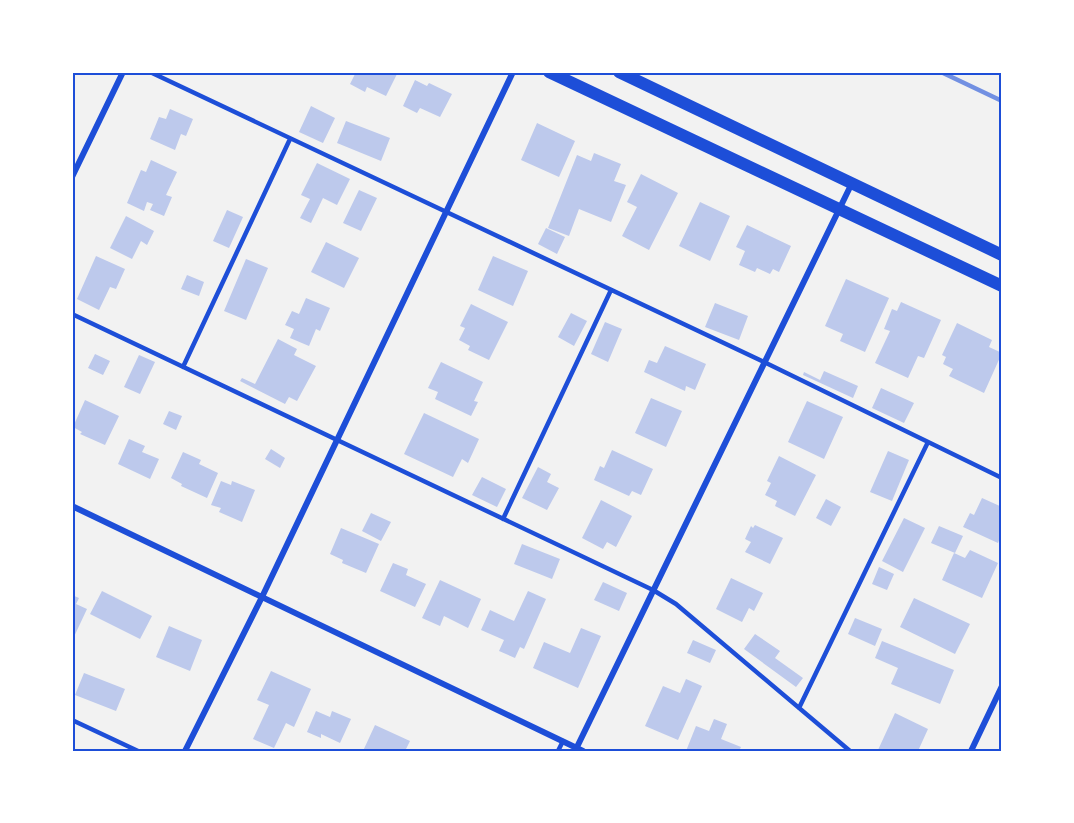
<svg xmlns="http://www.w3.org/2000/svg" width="1074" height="823" viewBox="0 0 1074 823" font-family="'Fira Sans Condensed',sans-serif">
  <rect width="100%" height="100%" fill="#f2f2f2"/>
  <path fill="#bdc9ec" d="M356,72H393L397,74L386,96L367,87L365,92L350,84Z
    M415,80L427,86L429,83L452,94L440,117L420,108L417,113L403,106Z
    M311,106L335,118L323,143L299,132Z
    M170,109L193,119L186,136L181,134L175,150L150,139L159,117L166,119Z
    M346,121L390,138L381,161L337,143Z
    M537,123L575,141L559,177L521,160Z
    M594,153L621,164L614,181L626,185L611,222L579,209L569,236L548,228L577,155L591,161Z
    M151,160L177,172L166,195L172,197L164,216L150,210L153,204L147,202L144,211L127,203L141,170L146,172Z
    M317,163L350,179L337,205L323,198L311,223L300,218L310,199L301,195Z
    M641,174L678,193L649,250L622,236L637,207L627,202Z
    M359,190L377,198L361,231L343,223Z
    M700,202L730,216L710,261L679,246Z
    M227,210L243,217L229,248L213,241Z
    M126,216L154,231L147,245L141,241L132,259L110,248Z
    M747,225L791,246L779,272L773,269L770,274L757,268L755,272L739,265L745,251L736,247Z
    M546,228L565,237L557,254L538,244Z
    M326,242L359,258L344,288L311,272Z
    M96,256L125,269L116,289L110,287L99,310L77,299Z
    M493,256L528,271L513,306L478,290Z
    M246,259L268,268L246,320L224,311Z
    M187,275L204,282L199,296L181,289Z
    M846,279L889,298L865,352L840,341L843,334L825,326Z
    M306,298L330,308L320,331L316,329L309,346L290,338L294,329L285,325L292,311L299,314Z
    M901,302L941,320L924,358L918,356L908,378L875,363L890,331L884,329L892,309L897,311Z
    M715,303L748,316L739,340L705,327Z
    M471,304L508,322L489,360L468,350L470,346L459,340L465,328L460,326Z
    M571,313L587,321L574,346L558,337Z
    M605,322L622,329L608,362L591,354Z
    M957,323L992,340L989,347L1002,353L984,393L949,376L953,369L943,364L946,357L942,355Z
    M278,339L297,349L294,355L316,366L297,401L289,397L285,404L240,381L242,378L255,384Z
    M665,346L706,364L695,390L686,386L685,391L644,372L649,360L657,363Z
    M95,354L110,361L103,375L88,368Z
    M139,355L155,362L140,394L124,387Z
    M441,362L483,382L474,401L478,402L471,416L435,399L438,392L428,388Z
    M824,371L858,386L853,398L803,375L804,372L820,380Z
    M881,388L914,403L904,423L872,408Z
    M651,398L682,411L666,447L635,433Z
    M85,400L119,416L105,445L80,434L82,432L73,427Z
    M807,401L843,417L824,459L788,442Z
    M169,411L182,416L176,430L163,424Z
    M424,413L479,439L468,463L462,459L453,477L404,454Z
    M129,439L145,446L142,452L159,459L150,479L118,464Z
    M271,449L285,458L280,468L265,459Z
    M612,450L653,469L641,495L632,491L629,496L594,480L600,466L604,468Z
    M888,451L909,460L892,501L870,492Z
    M183,452L201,460L199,464L218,473L207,498L181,486L182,484L171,478Z
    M779,456L816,475L795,516L775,506L777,501L765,495L771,483L767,481Z
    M538,467L551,474L547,482L559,488L547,510L522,498Z
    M482,477L506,489L497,507L472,495Z
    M221,481L231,485L232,481L255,490L242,522L219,512L221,508L211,505Z
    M982,498L1002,507V539L1000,538L998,543L963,527L970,513L974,515Z
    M826,499L841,507L831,526L816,518Z
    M601,500L632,516L616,547L607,542L603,549L582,538Z
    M371,513L391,522L381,541L362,531Z
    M904,518L925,528L903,572L882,561Z
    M755,525L783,538L770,564L745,552L751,542L745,539L751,526L753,528Z
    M939,526L963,536L955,553L931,543Z
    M341,528L379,544L366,573L342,563L343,560L330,554Z
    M522,544L560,559L552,579L514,564Z
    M970,550L998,563L982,598L942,580L954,553L965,558Z
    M393,563L408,569L406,575L426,584L415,607L380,591Z
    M879,567L894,574L887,590L872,584Z
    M731,578L763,593L754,611L749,608L742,622L716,609Z
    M440,580L481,599L468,628L444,616L440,626L422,618Z
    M603,582L627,593L619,611L594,600Z
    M102,591L152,616L140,639L90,614Z
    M528,591L546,599L524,649L520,647L515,658L499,651L504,640L481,630L490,610L514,621Z
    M72,595L79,598L76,604L87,609L72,641Z
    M914,598L970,624L955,654L900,627Z
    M855,618L882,629L875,646L848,634Z
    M169,626L202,640L190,671L156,657Z
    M581,628L601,636L578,688L533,668L544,642L570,653Z
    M755,634L780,651L775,658L803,678L796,687L744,649Z
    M693,640L716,650L710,663L687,653Z
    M882,641L954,670L940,704L891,684L898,668L875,658Z
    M271,671L311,689L294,727L286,723L274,748L253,739L269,705L257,700Z
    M84,673L125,689L116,711L75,695Z
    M686,679L702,686L678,740L645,726L663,686L680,693Z
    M316,711L330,717L332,711L351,719L340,743L321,734V738L307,732Z
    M895,713L928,729L918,751L878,750Z
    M714,719L727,724L721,739L741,747L739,751H686L696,726L709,731Z
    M375,725L410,741L405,751H363Z"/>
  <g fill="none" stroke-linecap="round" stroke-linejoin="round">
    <path stroke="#1d4ed8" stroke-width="4.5" d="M150,72L764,362L1002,478
      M72,314L653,590L676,604L850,751
      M183,367L290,139
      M503,519L611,290
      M799,708L928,442
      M72,720L138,751
      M558,751L563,741"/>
    <path stroke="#1d4ed8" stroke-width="6" d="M72,177L123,72
      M72,506L583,751
      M577,747L852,183
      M185,751L262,597L513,72
      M971,751L1002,686"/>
    <path stroke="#1d4ed8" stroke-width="12" d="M549,72L1002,286
      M619,72L1002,255"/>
    <path stroke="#7290e2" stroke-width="4.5" d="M941,72L1002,101"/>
  </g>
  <rect width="1074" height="823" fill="none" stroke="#ffffff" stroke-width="147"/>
  <rect x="74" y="74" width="926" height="676" fill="none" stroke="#1d4ed8" stroke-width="2"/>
</svg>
